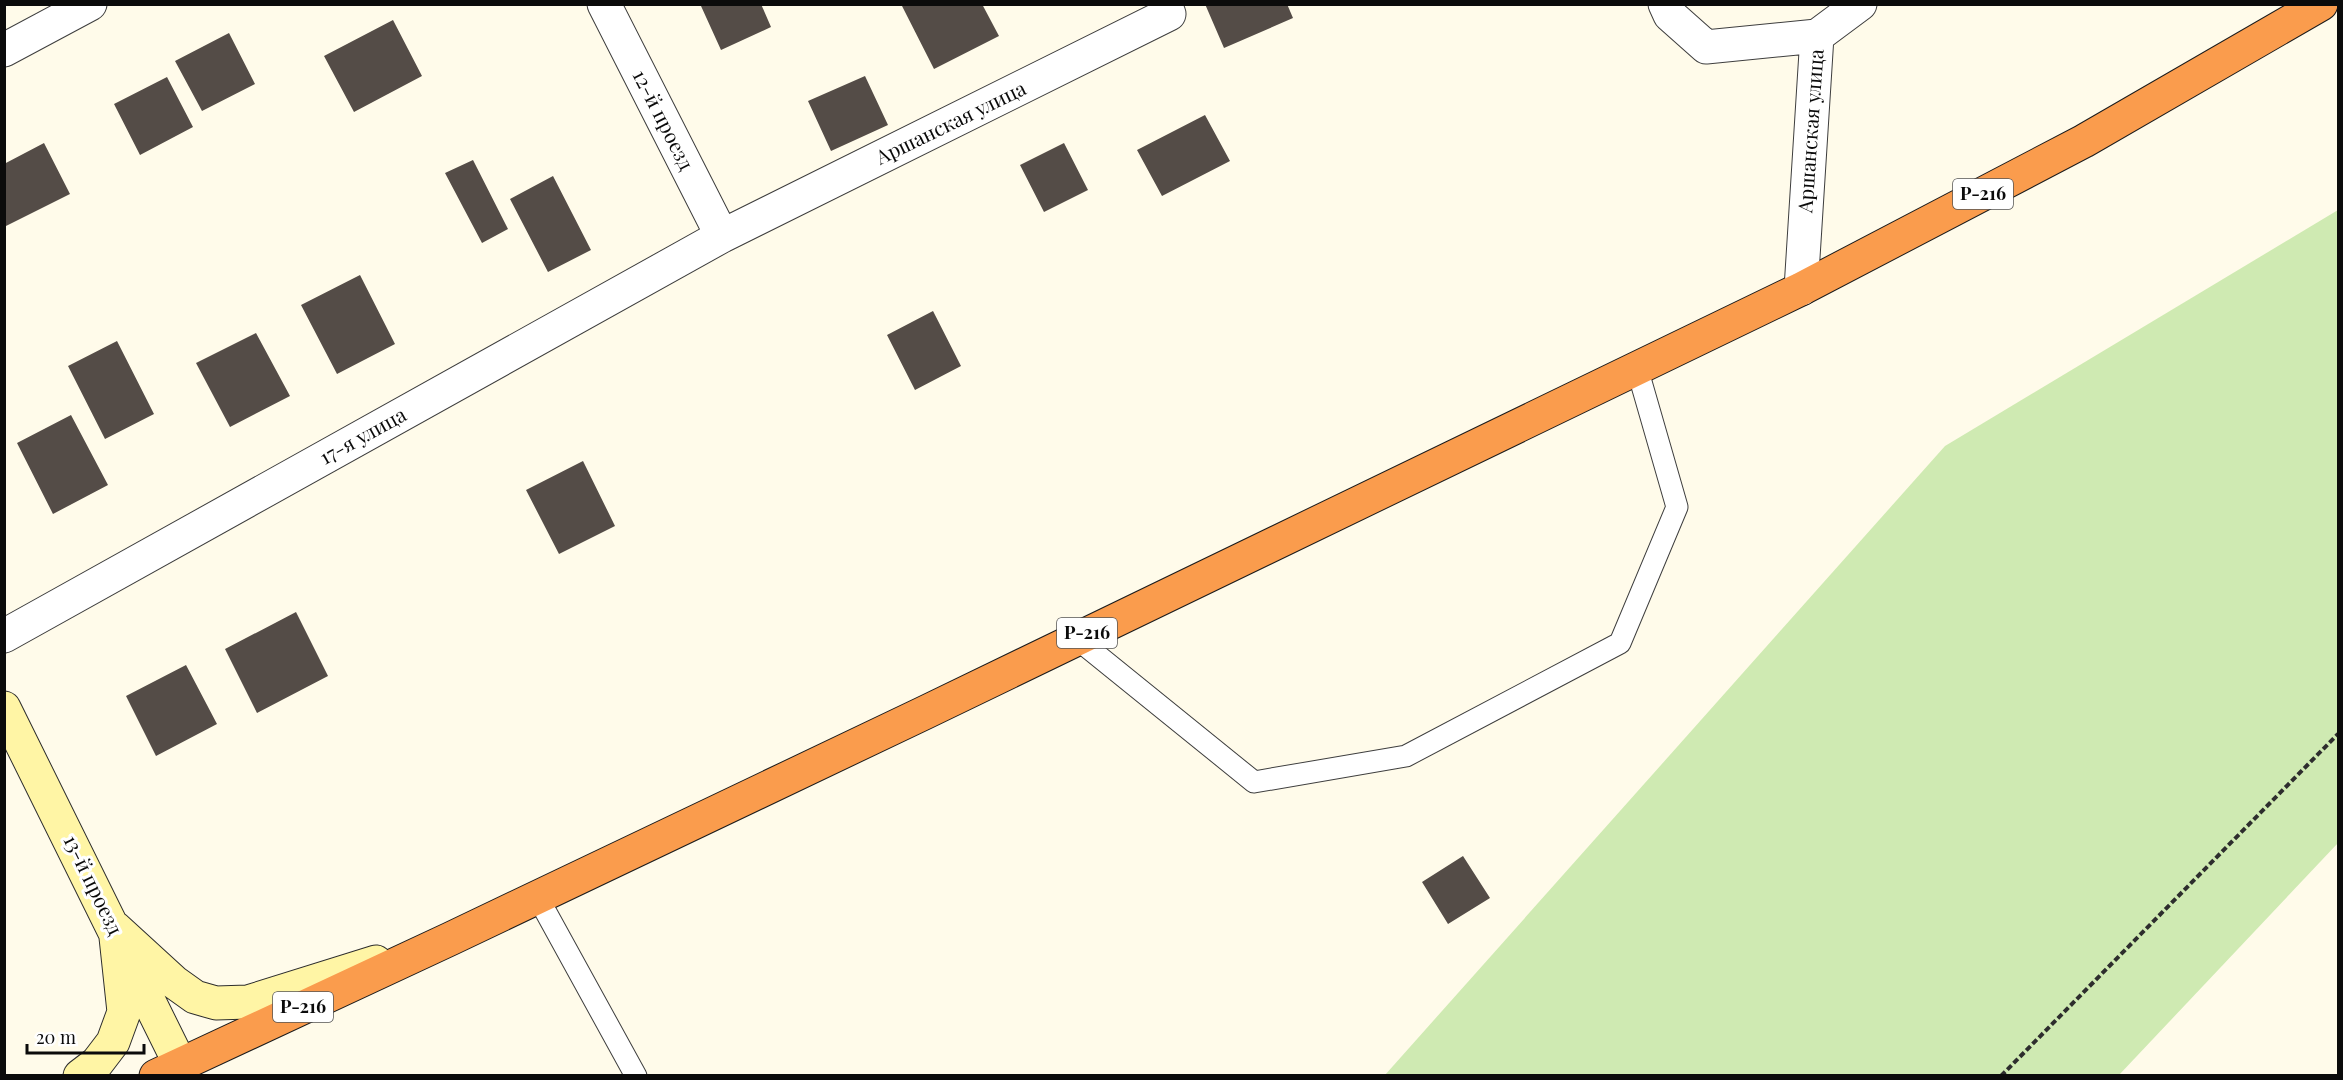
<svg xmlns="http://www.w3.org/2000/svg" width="2343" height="1080" viewBox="0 0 2343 1080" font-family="'Playfair Display',serif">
  <rect width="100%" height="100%" fill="#fffbea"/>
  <path fill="#cfeab2" d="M2338,210V843L2119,1075H1385L1945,446Z"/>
  <path fill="#544c47" d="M704,4H761L771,27L721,50L701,6Z
    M901,4H982L999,36L934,69Z
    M1205,4H1287L1293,18L1224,48Z
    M393,20L422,76L354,112L324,56Z
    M229,33L255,84L202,111L175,61Z
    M865,76L888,125L831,151L808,101Z
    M167,77L193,127L140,155L114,104Z
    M1205,115L1230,161L1162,196L1137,150Z
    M44,143L70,194L4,227V164Z
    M1064,143L1088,190L1044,212L1020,165Z
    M473,160L508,229L482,243L445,173Z
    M553,176L591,250L548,272L510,199Z
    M360,275L395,344L337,374L301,305Z
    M933,311L961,366L915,390L887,335Z
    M256,333L290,396L230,427L196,363Z
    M117,341L154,414L105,439L68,366Z
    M71,415L108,485L53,514L17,443Z
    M583,461L615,526L559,554L526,490Z
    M296,612L328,676L257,713L225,649Z
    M186,665L217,724L156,756L126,696Z
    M1463,856L1490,898L1448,924L1422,882Z"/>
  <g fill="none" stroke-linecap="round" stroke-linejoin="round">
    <defs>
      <path id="lane" d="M1076,638L1254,782L1406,756L1620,643L1677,507L1637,368
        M537,896L636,1076"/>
      <path id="street" d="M604,4L722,236
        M1665,4L1670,15L1706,47L1817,36L1801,289
        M1817,36L1860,4
        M4,50L90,4
        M4,636L722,236L1169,14L1165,4"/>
      <path id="secondary" d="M4,708L180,1064
        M80,1076L97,1063L113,1042L124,1012L115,928L174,982L195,997L216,1003L248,1002L376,962"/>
      <path id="highway" d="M156,1076L450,939L924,713L1801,289L2084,141L2321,4"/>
    </defs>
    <use href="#lane" stroke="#3e3e3e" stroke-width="23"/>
    <use href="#street" stroke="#3e3e3e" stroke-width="35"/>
    <use href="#secondary" stroke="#2d2d2d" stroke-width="35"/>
    <use href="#highway" stroke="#1c1c1c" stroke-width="35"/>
    <path stroke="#2d2d2d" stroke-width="4" stroke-dasharray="6 3" stroke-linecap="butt" d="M2001,1076L2338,734"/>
    <use href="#lane" stroke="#fff" stroke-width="21"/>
    <use href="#street" stroke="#fff" stroke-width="33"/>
    <use href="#secondary" stroke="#fff5a5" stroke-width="33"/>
    <use href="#highway" stroke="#fa9c4d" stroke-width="33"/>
  </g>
  <g text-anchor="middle" stroke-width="6" stroke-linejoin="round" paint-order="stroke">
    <g fill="#fff" stroke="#545454" stroke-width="1.5">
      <rect x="1953" y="179" width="60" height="30" rx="4.5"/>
      <rect x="1057" y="618" width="60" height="30" rx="4.5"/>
      <rect x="273" y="992" width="60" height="30" rx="4.5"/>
    </g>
    <g font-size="18" font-weight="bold" fill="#0b0b0b">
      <text x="1983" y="200">Р-216</text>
      <text x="1087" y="639">Р-216</text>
      <text x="303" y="1013">Р-216</text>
    </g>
    <g font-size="20" fill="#0b0b0b" stroke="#fff">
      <text transform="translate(663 120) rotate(63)" y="7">12-й проезд</text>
      <text transform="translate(951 123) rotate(-26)" y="7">Аршанская улица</text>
      <text transform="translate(1811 131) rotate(-86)" y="7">Аршанская улица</text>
      <text transform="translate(363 436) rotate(-29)" y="7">17-я улица</text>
      <text transform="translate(93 885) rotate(64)" y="7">13-й проезд</text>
    </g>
  </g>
  <rect width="2343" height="1080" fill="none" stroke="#0b0b0b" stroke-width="12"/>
  <path d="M27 1044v9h117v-9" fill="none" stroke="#0b0b0b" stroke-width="3"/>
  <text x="36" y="1044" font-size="18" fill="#0b0b0b" stroke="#ffffff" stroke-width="4.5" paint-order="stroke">20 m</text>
</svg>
